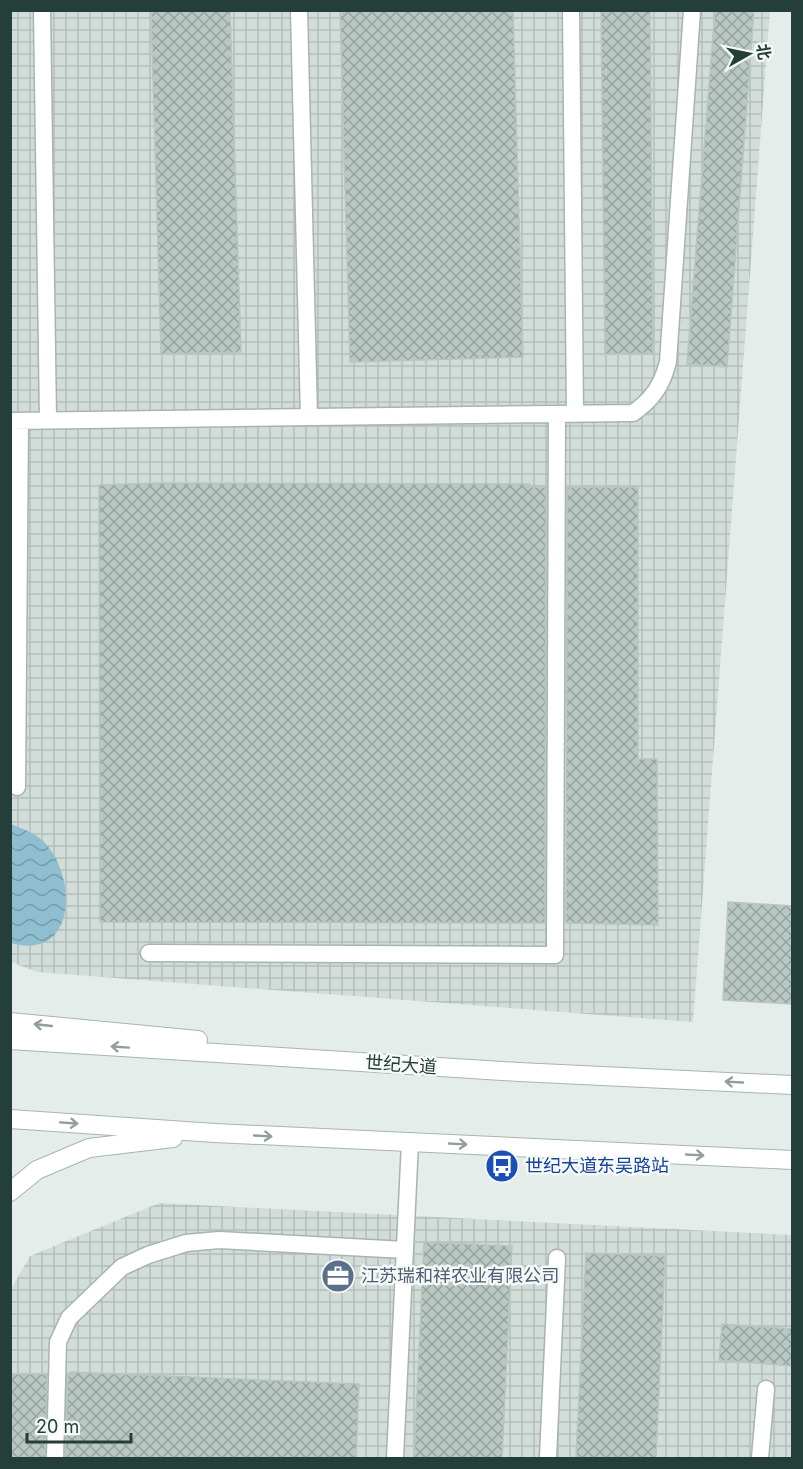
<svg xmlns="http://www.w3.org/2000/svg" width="803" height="1469" viewBox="0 0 803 1469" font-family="Inter,'Noto Sans SC',sans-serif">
  <defs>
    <pattern id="industrial-grid" width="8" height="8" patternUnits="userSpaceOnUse" patternTransform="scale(1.5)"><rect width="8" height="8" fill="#d2ddd9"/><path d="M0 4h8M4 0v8" fill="none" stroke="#b4bfbb"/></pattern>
    <pattern id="water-waves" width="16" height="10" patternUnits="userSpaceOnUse" patternTransform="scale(1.5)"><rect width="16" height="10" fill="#8ebed0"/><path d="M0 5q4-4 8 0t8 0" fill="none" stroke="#749caa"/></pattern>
    <pattern id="building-cross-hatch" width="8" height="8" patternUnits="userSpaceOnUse" patternTransform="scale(1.5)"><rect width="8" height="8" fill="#b9c8c3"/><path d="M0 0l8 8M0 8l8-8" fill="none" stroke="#96a49f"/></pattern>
  </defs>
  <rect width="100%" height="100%" fill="#e4edea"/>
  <path fill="url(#industrial-grid)" d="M11,11H770L693,1022L37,972L11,962Z
    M159,1203L792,1235V1458H11V1289L30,1256Z"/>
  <path fill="url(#water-waves)" d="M10,824C22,828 34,833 43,841C78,875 77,962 11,943Z"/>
  <path fill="url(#building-cross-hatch)" stroke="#b7c6c2" stroke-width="1.5" d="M151,10H230L241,352L161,354Z
    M340,10H513L523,357L350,362Z
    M601,10H650L653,353L605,354Z
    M715,10H754L727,367L687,364Z
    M159,483L530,484V487H546L545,923L100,922L99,485Z
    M567,487H638V759H657L658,925L566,923Z
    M728,902L792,906V1004L723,1000Z
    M424,1242L512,1246L502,1458H414Z
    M586,1253L665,1256L656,1458H576Z
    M722,1324L792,1329V1366L719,1360Z
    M70,1372L359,1384L356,1458H65L68,1374Z
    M10,1374H47L45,1458H10Z"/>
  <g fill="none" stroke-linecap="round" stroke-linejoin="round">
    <defs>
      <path id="service" d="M42,10L48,420
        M299,10L309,417
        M571,10L575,414
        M10,421L633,413C653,399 662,385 668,362L692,10
        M17,787L20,421
        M149,953L555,955L557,414
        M55,1458L58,1342L69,1318L122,1267L148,1255L186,1243L219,1240L405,1250
        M395,1458L410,1142
        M548,1458L557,1258
        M760,1458L766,1389"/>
      <path id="tertiary" d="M10,1022L198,1040
        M10,1040L519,1072L792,1085
        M10,1119L215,1133L792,1160
        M10,1192L37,1170L89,1148L173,1138"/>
    </defs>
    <use href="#service" stroke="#a7b5b2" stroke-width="19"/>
    <use href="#tertiary" stroke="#a7b5b2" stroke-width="20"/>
    <use href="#service" stroke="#fff" stroke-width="16"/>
    <use href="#tertiary" stroke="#fff" stroke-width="18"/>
  </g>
  <defs><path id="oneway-shaft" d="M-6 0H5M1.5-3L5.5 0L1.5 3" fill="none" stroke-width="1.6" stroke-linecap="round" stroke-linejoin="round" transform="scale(1.5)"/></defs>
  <g stroke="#929e9c">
    <use href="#oneway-shaft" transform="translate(43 1025) rotate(-174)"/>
    <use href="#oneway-shaft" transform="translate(120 1047) rotate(-176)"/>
    <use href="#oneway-shaft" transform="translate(734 1082) rotate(-177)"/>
    <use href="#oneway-shaft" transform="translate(69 1123) rotate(4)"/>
    <use href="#oneway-shaft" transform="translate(263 1136) rotate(3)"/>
    <use href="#oneway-shaft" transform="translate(458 1144) rotate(3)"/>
    <use href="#oneway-shaft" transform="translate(695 1155) rotate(3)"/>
  </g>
  <defs>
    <symbol id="bus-disc" viewBox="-11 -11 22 22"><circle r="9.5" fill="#1a4fb4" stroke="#f5f9f8"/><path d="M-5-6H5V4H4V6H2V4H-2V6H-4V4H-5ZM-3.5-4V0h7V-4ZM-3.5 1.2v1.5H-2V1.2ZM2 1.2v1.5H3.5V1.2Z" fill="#fff"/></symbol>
    <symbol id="office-disc" viewBox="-11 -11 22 22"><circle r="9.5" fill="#5c6f8a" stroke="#f5f9f8"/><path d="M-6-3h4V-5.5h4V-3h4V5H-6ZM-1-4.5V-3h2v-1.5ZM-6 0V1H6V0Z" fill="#fff"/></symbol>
  </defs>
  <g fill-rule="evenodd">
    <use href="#bus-disc" x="483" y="1147" width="38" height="38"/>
    <use href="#office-disc" x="319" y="1257" width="38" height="38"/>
  </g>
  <g text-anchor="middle" stroke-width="5" stroke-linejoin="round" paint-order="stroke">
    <g font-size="18" fill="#243e3a" stroke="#f5f9f8">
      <text transform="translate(401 1065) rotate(4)" y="6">世纪大道</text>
    </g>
    <g font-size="18" fill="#164399" stroke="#f5f9f8" text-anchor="start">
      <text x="525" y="1172">世纪大道东吴路站</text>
    </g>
    <g font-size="18" fill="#4e5e75" stroke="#f5f9f8" text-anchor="start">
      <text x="361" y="1282">江苏瑞和祥农业有限公司</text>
    </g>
  </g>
  <rect width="803" height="1469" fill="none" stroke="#243e3a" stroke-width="24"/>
  <g transform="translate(749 54) rotate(81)" stroke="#f5f9f8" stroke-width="4.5" paint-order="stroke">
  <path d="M0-4.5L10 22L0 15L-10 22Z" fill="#243e3a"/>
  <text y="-9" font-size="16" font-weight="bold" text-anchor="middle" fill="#243e3a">北</text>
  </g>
  <path d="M27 1433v9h104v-9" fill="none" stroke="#243e3a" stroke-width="3"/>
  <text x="36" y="1433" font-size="18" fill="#243e3a" stroke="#f5f9f8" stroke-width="4.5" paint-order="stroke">20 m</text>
</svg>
